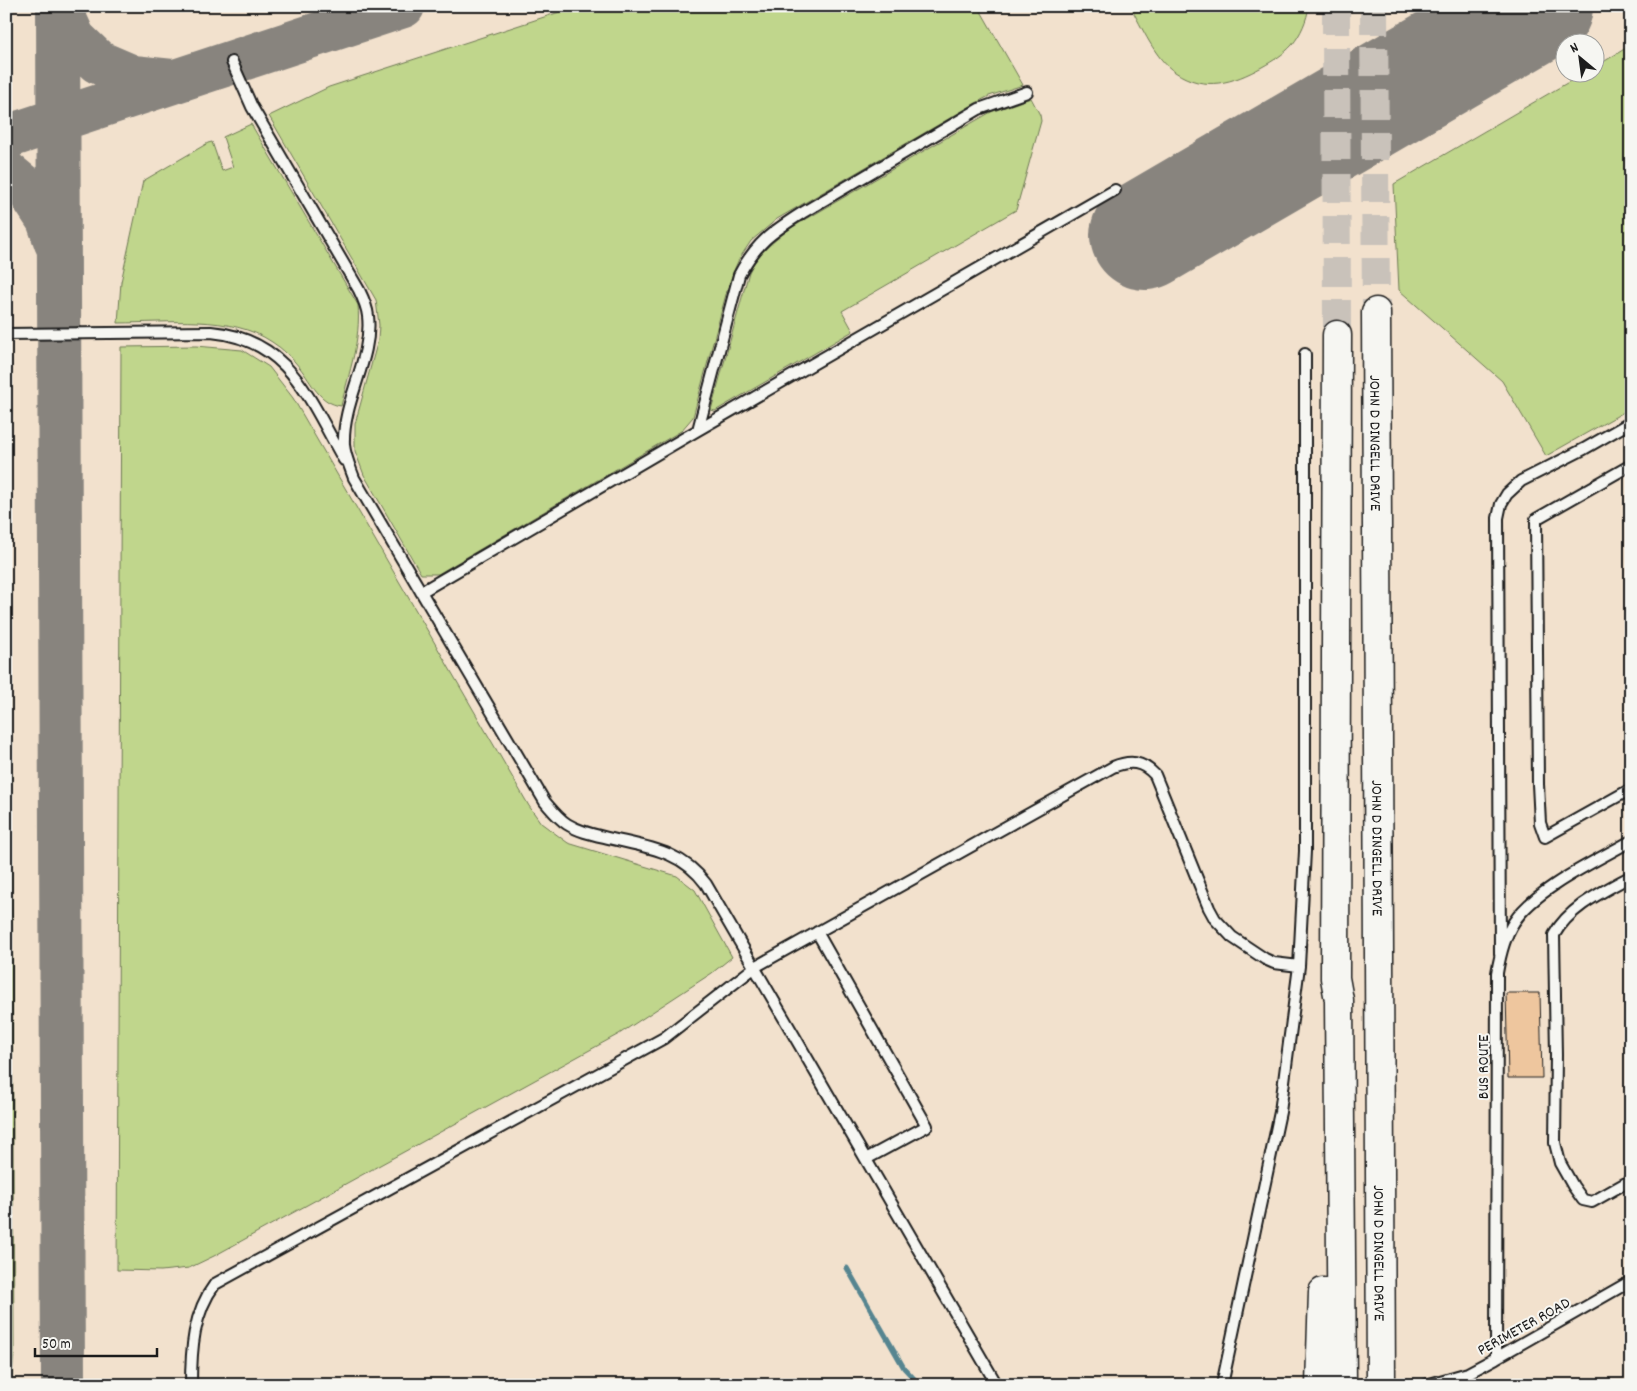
<svg xmlns="http://www.w3.org/2000/svg" width="1637" height="1391" viewBox="0 0 1637 1391" font-family="Dekko,sans-serif">
  <rect width="100%" height="100%" fill="#f4ece1"/>
  <filter id="ink" filterUnits="userSpaceOnUse"><feTurbulence type="fractalNoise" baseFrequency=".02" numOctaves="2"/><feDisplacementMap in="SourceGraphic" scale="10" xChannelSelector="R" yChannelSelector="G"/><feConvolveMatrix kernelMatrix="1 2 1 2 8 2 1 2 1" color-interpolation-filters="sRGB"/></filter>
  <g filter="url(#ink)">
    <path fill="#f2e1cd" fill-rule="evenodd" d="M6,6H1631V1385H6ZM1564,42H1594V72H1564Z"/>
    <path fill="#c0d68c" stroke="#6e7954" d="M578,6H978L1023,85L989,96L974,104L777,219L751,241L739,259L735,268L728,287L693,417L681,431L438,574H421L364,475L355,451V424L378,340L379,325L376,300L269,116L329,87Z
      M1130,6H1309C1307,20 1301,34 1292,45C1284,54 1273,61 1262,67C1233,83 1205,92 1175,72C1155,59 1142,27 1130,6Z
      M1631,45V408L1546,456L1502,381L1399,290L1394,184L1584,73L1594,72L1595,67Z
      M1031,98L1040,115L1041,121L1016,210L842,311L853,331L715,411L711,410L749,272C758,253 774,241 791,228L977,120L991,112Z
      M251,124L358,305C361,340 349,372 341,406C319,403 312,383 300,368C292,358 283,349 272,342C231,314 167,323 118,323L121,282L143,181L208,143L212,142L222,171L233,167L223,137Z
      M196,346L242,350L269,367L293,398L529,806L541,823L568,843L677,876L695,890L732,957L712,973L619,1034L214,1256L189,1268L161,1271L117,1270L121,347Z
      M6,613L11,748L14,1354L11,1385H6Z"/>
    <g fill="none" stroke-linecap="round" stroke-linejoin="round">
      <path stroke="#578590" stroke-width="5" d="M847,1268L904,1368L920,1385"/>
      <path stroke="#88847e" stroke-width="44" d="M58,6L63,1385
        M59,6L74,39L98,62L133,77L172,81
        M6,137L403,6
        M6,172L29,191L48,220L56,243"/>
      <path stroke="#88847e" stroke-width="110" d="M1145,235L1538,6"/>
    </g>
    <path fill="#eec69e" stroke="#1c1c1c" d="M1506,993H1540L1542,1078H1508Z"/>
    <g fill="none" stroke-linecap="round" stroke-linejoin="round">
      <path stroke="#c9c2ba" stroke-width="28" stroke-dasharray="28 14" stroke-linecap="butt" d="M1336,6L1337,335
        M1374,6L1376,312"/>
      <defs>
        <path id="lane" d="M232,62L252,107L359,290C363,298 367,307 368,316C373,359 342,401 344,445C345,456 350,467 354,478L545,802C552,810 558,818 567,824C578,831 591,834 604,837C644,847 681,849 706,884L997,1385
          M6,334L211,332C289,339 309,399 344,460
          M698,430L739,275C756,243 772,232 802,213L979,109L1027,92
          M1631,465L1536,519L1538,784L1540,823L1545,837L1631,789
          M421,592L698,430L1115,190
          M1631,876C1604,891 1569,907 1554,935L1556,1055L1555,1143L1560,1163L1573,1186L1583,1200L1592,1202L1631,1180
          M817,932L927,1126L866,1159
          M1500,954L1498,518L1501,504L1507,494L1521,481L1584,449L1631,422
          M1496,1358L1497,973C1500,955 1504,937 1514,922C1535,889 1596,861 1631,841
          M191,1385C191,1350 193,1313 215,1284L664,1038L755,967L1113,767C1130,760 1142,761 1155,775L1209,908L1215,919L1232,937L1265,959L1274,963L1299,966
          M1222,1385L1280,1112L1299,966L1305,851V354
          M1426,1385L1468,1373L1496,1358L1631,1281"/>
        <g id="highway">
          <path id="s1" d="M1376,312L1381,1385"/>
          <path d="M1337,335L1335,978L1339,1000L1342,1385"/>
          <path d="M1320,1385L1323,1292"/>
        </g>
      </defs>
      <use href="#lane" stroke="#1c1c1c" stroke-width="14"/>
      <use href="#highway" stroke="#1c1c1c" stroke-width="31"/>
      <use href="#lane" stroke="#f6f6f2" stroke-width="10"/>
      <use href="#highway" stroke="#f6f6f2" stroke-width="28"/>
    </g>
  </g>
  <g text-anchor="middle" stroke-width="4" stroke-linejoin="round" paint-order="stroke">
    <g font-size="16" fill="#1c1c1c" stroke="#f6f6f2">
      <text dy="6" stroke="none"><textPath href="#s1" startOffset="131">JOHN D DINGELL DRIVE</textPath></text>
      <text dy="6" stroke="none"><textPath href="#s1" startOffset="536">JOHN D DINGELL DRIVE</textPath></text>
      <text transform="translate(1482 1067) rotate(-90)" y="6">BUS ROUTE</text>
      <text dy="6" stroke="none"><textPath href="#s1" startOffset="941">JOHN D DINGELL DRIVE</textPath></text>
      <text transform="translate(1523 1325) rotate(-29)" y="6">PERIMETER ROAD</text>
    </g>
  </g>
  <rect width="1637" height="1391" fill="none" stroke="#f6f6f2" stroke-width="25"/>
  <rect x="12" y="12" width="1612" height="1366" fill="none" stroke="#1c1c1c" stroke-width="2" filter="url(#ink)"/>
  <g transform="translate(1580 58) rotate(331)"><circle r="24" fill="#f6f6f2" stroke="#9f9f9c"/>
  <path d="M0-4L9 19L0 12L-9 19Z" fill="#1c1c1c"/>
  <text y="-8" font-size="14" font-weight="bold" text-anchor="middle" fill="#1c1c1c">N</text>
  </g>
  <path d="M35 1348v8h122v-8" fill="none" stroke="#1c1c1c" stroke-width="2.5"/>
  <text x="42" y="1348" font-size="15" fill="#1c1c1c" stroke="#f6f6f2" stroke-width="4" paint-order="stroke">50 m</text>
</svg>
